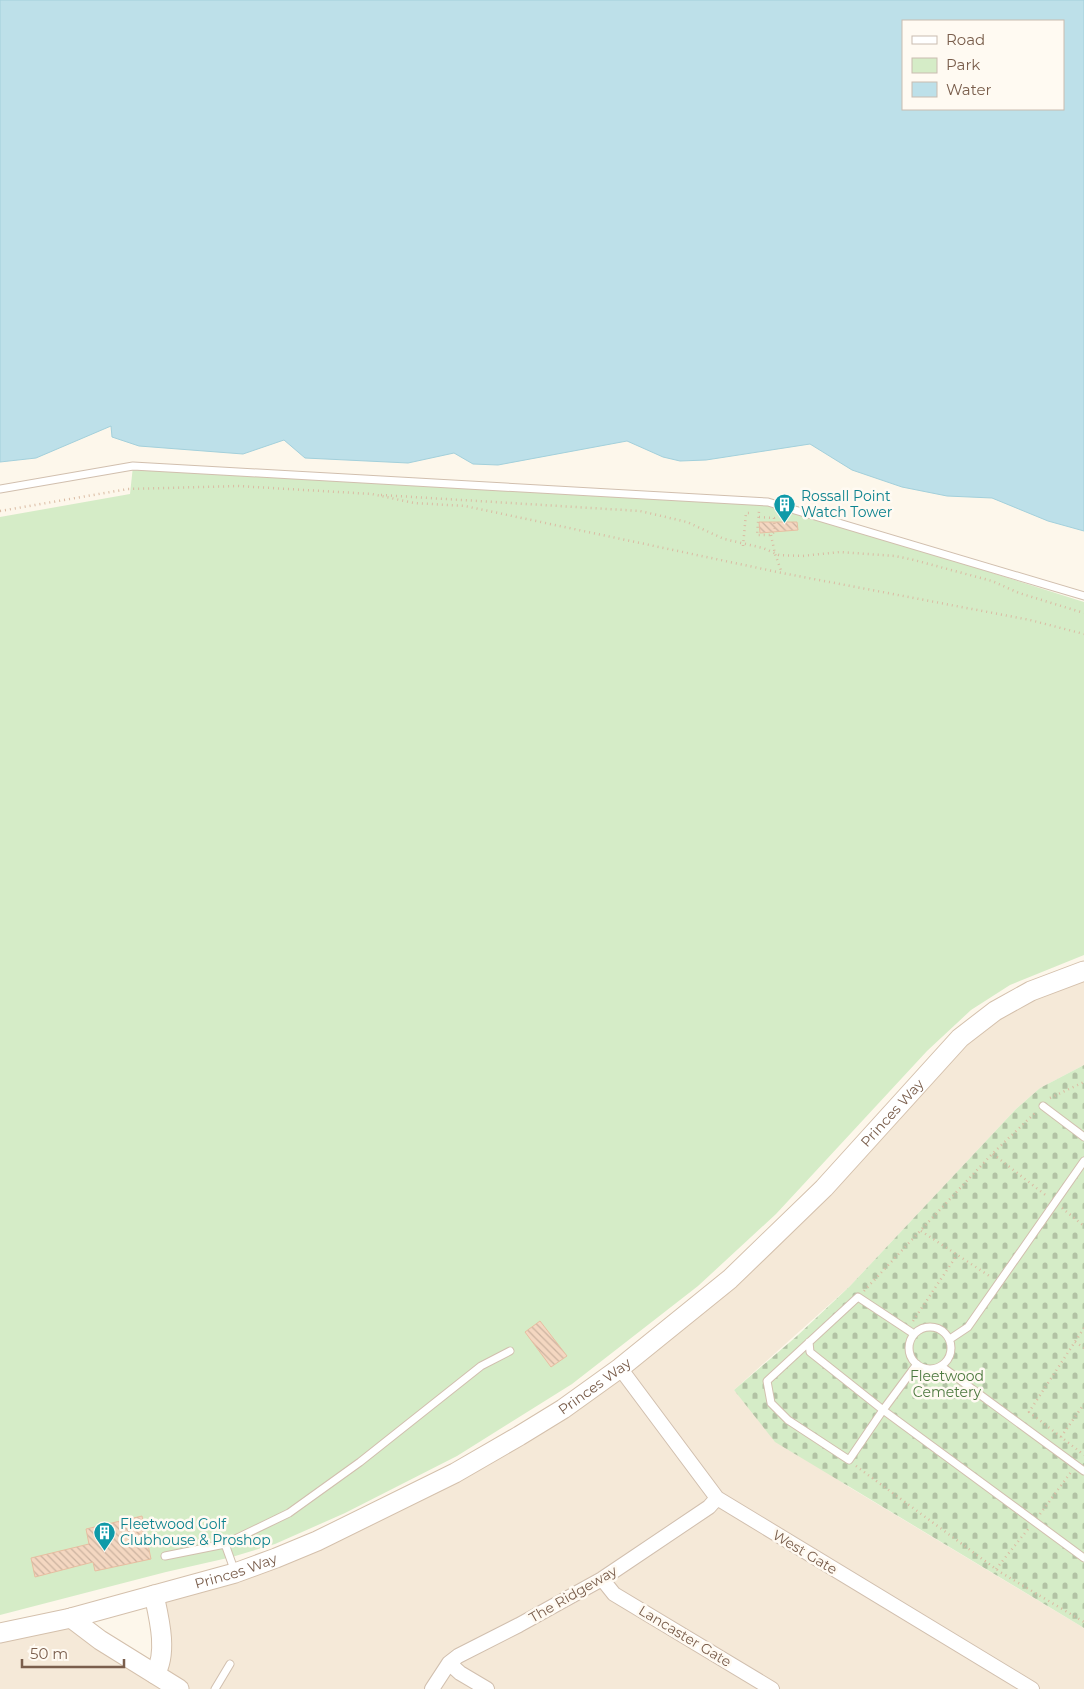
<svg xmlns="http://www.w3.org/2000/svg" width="1084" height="1689" viewBox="0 0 1084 1689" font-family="Montserrat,sans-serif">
  <defs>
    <pattern id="cemetery-stones" width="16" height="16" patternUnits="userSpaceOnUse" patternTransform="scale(1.25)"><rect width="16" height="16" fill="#d5ecc7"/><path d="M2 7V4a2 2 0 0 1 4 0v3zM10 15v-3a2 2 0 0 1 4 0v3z" fill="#b2c2a4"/></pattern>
    <pattern id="building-back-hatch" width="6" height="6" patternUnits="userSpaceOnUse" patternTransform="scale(1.25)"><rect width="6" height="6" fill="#f4d7c1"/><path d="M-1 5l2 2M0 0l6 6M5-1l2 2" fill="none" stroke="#cbb29f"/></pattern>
  </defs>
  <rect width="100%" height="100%" fill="#fdf7eb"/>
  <path fill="#f5e9d8" d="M1084,972V1065L1040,1088L1016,1109L850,1286L734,1390L844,1484L1084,1628V1689H0V1633L71,1618L155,1674L154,1595L235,1573L519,1436L730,1279L960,1038Z"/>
  <path fill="#d5ecc7" d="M133,466L768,502L1084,602V955L1010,985L971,1010L927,1051L776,1214L698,1286L572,1384L457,1456L345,1513L275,1544L232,1557L166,1572L0,1615V517L130,494Z"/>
  <path fill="url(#cemetery-stones)" d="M1084,1065V1628L775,1442L734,1390L797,1336L850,1286L1016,1109L1040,1088Z"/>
  <path fill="#bde0e9" stroke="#a3d0db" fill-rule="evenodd" d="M0,0H1084V531L1048,521L992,498L947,496L902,487L852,470L810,444L706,460L680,461L663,457L627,441L498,465L473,464L454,453L408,463L305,458L284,440L243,454L139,446L112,437L111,426L36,458L0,462ZM903,21H1063V109H903Z"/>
  <path fill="url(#building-back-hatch)" stroke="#e7bea1" d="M759,522H797L798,530L760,533Z
    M540,1321L567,1356L551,1367L525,1332Z
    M142,1516L151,1559L95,1571L93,1562L35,1577L31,1558L89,1544L86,1529Z"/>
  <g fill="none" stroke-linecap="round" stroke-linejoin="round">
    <defs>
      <path id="lane" d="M0,489L133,466L768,502L1084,596
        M1043,1106L1084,1137
        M909 1348a21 21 0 1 1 42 0a21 21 0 1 1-42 0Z
        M950,1339L968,1327L1084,1161
        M809,1342L810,1352L883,1410L849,1460L788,1420L771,1403L767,1381L858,1297L914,1334
        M917,1364L883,1410L1084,1558
        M941,1366L1084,1471
        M225,1544L235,1572
        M165,1556L225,1544L289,1513L360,1462L481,1366L510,1351
        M215,1689L230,1664"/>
      <path id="street" d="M620,1368L717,1498L1032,1689
        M602,1579L614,1594L772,1689
        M449,1663L460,1673L487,1689
        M432,1689L449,1663L458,1656L519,1625L602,1579L709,1507L717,1498"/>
      <g id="secondary">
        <path d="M154,1595C159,1618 168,1653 155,1674"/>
        <path d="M71,1618L100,1640L179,1689"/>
        <path id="s1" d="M0,1633L71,1618L235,1573L276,1558L317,1541L455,1473L519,1436L563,1409L620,1368L730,1279L824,1188L960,1038L995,1011L1031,991L1084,971"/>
      </g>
    </defs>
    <use href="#lane" stroke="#d1bfae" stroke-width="9"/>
    <use href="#street" stroke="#d1bfae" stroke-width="16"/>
    <use href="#secondary" stroke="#d4c0ac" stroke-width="21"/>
    <path stroke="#dabba3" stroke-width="2.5" stroke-dasharray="1 4" stroke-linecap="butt" d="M381,495L640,511L687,522L724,539L763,548L779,555L802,556L840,552L895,556L914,560L992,581L1019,593L1084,613
      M0,511L128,489L238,486L372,494L414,503L465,506L782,573L1030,620L1084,634
      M759,517L774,518L775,531L771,535H757L759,511
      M771,535L775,554L782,573
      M743,546L746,513H752
      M1050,1098L1084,1082
      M993,1154L1048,1197
      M1062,1208L1084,1226
      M921,1231L991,1277
      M864,1291L992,1154L1035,1113
      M913,1321L957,1255
      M1084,1328L1029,1412L1084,1455
      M1075,1342L1084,1348
      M1061,1437L1084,1404
      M856,1466L1000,1572L1084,1622
      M1040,1514L1071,1472
      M996,1569L1029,1528"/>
    <use href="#lane" stroke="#fff" stroke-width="7"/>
    <use href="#street" stroke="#fff" stroke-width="14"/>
    <use href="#secondary" stroke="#fff" stroke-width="19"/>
  </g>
  <defs>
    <symbol id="building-pin" viewBox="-11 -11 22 30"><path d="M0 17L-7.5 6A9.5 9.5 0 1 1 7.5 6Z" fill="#0f9aa8" stroke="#fffaf2"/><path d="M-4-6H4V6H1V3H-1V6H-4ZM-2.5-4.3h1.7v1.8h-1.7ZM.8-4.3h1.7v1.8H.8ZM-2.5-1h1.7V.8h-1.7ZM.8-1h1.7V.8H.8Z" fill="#fff"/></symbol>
  </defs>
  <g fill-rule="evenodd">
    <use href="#building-pin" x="772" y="492" width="25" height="34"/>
    <use href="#building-pin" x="92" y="1520" width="25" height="34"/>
  </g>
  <g text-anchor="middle" stroke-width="5" stroke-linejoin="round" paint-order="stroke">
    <g font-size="14" fill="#0d838f" stroke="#fffaf2" text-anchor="start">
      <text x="801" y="501">Rossall Point<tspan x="801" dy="16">Watch Tower</tspan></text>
      <text x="120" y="1529">Fleetwood Golf<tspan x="120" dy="16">Clubhouse &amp; Proshop</tspan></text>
    </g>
    <g font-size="14" fill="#7a5e4c" stroke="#fffaf2">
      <text dy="5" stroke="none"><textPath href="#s1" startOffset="1054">Princes Way</textPath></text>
      <text dy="5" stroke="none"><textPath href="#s1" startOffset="649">Princes Way</textPath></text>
      <text transform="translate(805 1552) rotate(31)" y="5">West Gate</text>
      <text dy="5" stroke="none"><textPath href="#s1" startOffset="244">Princes Way</textPath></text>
      <text transform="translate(573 1594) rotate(-30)" y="5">The Ridgeway</text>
      <text transform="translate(685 1636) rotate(31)" y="5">Lancaster Gate</text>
    </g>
    <g font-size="14" fill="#4e7a40" stroke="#fffaf2">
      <text x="947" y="1381">Fleetwood<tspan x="947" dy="16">Cemetery</tspan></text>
    </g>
  </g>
  <rect x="902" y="20" width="162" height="90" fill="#fffaf2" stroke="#cabcb0"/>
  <rect x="912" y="36" width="25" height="8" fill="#ffffff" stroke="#cabcb0"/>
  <text x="946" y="45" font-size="15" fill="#7a5e4c">Road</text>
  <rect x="912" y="58" width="25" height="15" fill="#d5ecc7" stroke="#cabcb0"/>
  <text x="946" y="70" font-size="15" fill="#7a5e4c">Park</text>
  <rect x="912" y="82" width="25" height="15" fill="#bde0e9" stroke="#cabcb0"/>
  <text x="946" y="95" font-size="15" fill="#7a5e4c">Water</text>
  <path d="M22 1659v8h102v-8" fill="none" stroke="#7a5e4c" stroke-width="2.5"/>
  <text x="30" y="1659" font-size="15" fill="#7a5e4c" stroke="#fffaf2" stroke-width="4" paint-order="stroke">50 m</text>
</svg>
